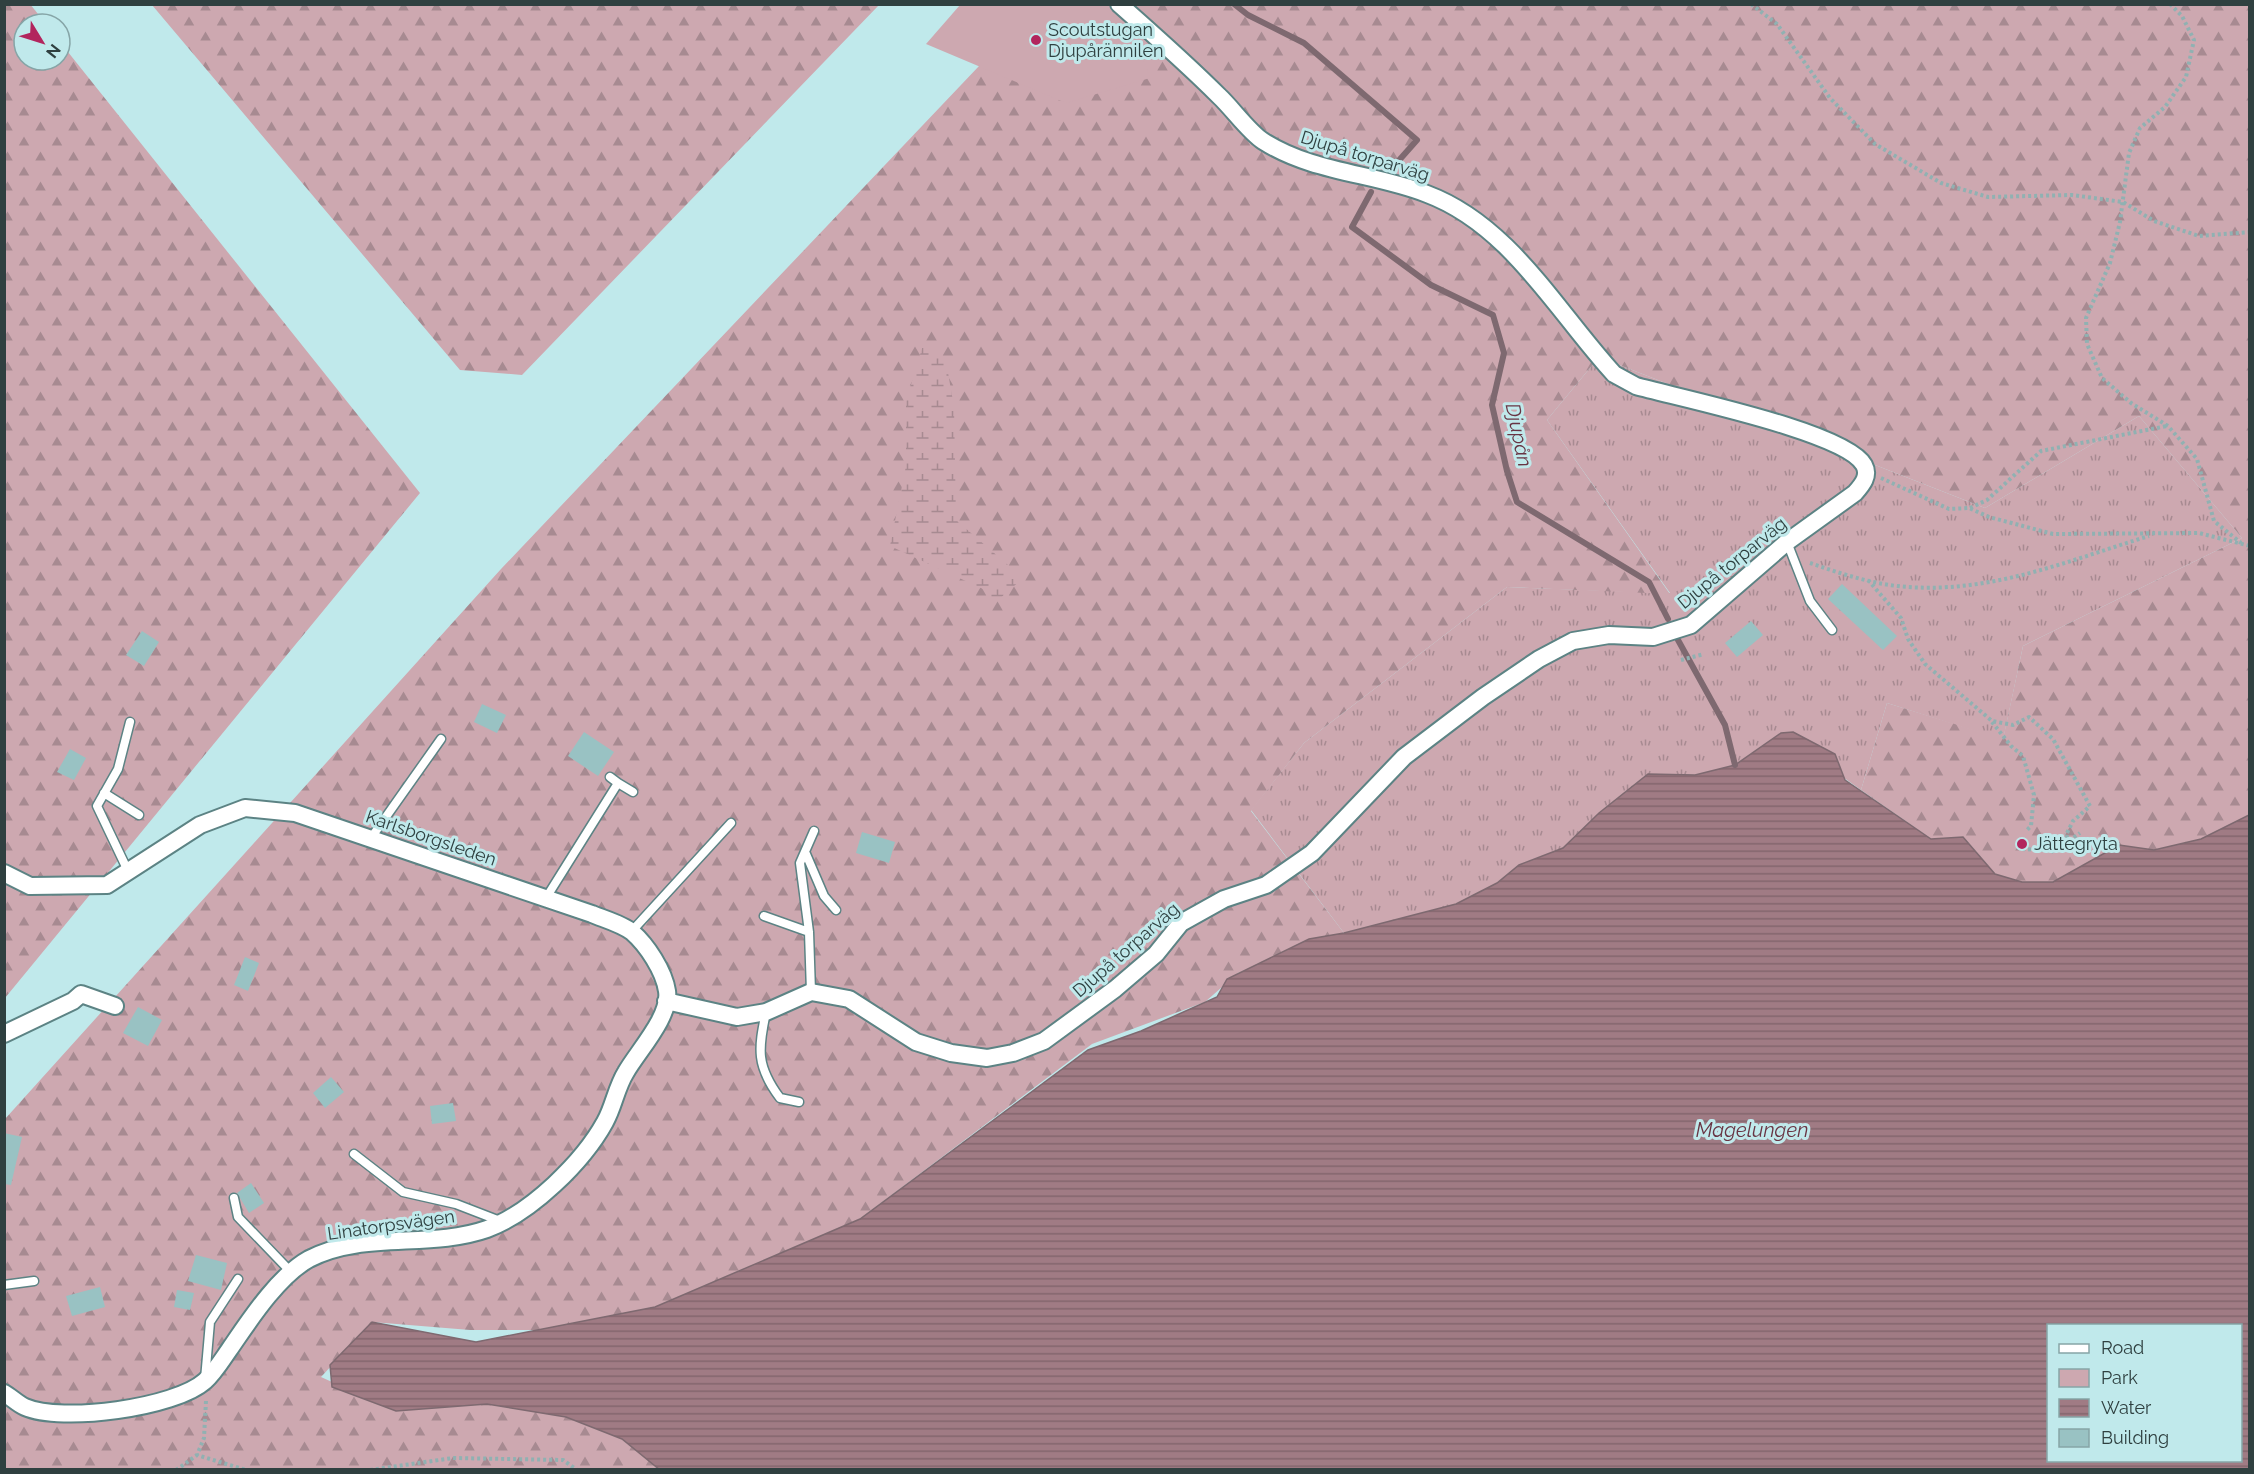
<svg xmlns="http://www.w3.org/2000/svg" width="2254" height="1474" viewBox="0 0 2254 1474" font-family="Raleway,sans-serif">
  <defs>
    <pattern id="grass-tufts" width="24" height="20" patternUnits="userSpaceOnUse" patternTransform="scale(1.5)"><rect width="24" height="20" fill="#cda8b0"/><path d="M3 7l-1-3M5 7V3M7 7l1-3M15 17l-1-3M17 17v-4M19 17l1-3" fill="none" stroke="#a78a91"/></pattern>
    <pattern id="forest-firs" width="22" height="20" patternUnits="userSpaceOnUse" patternTransform="scale(1.5)"><rect width="22" height="20" fill="#cda8b0"/><path d="M5 1l3.5 6h-7zM16 11l3.5 6h-7z" fill="#a78a91"/></pattern>
    <pattern id="wetland-marsh" width="20" height="14" patternUnits="userSpaceOnUse" patternTransform="scale(1.5)"><rect width="20" height="14" fill="#cda8b0"/><path d="M1 5h8M5 5V1M11 12h8M15 12V8" fill="none" stroke="#a78a91"/></pattern>
    <pattern id="water-rules" width="6" height="5" patternUnits="userSpaceOnUse" patternTransform="scale(1.5)"><rect width="6" height="5" fill="#a07b84"/><path d="M0 2.5h6" fill="none" stroke="#83666d"/></pattern>
  </defs>
  <rect width="100%" height="100%" fill="#c0e9eb"/>
  <path fill="url(#grass-tufts)" d="M1599,357L1985,508L2139,416L2242,538L2023,646L2003,740L1887,703L1861,790L1781,733L1735,765L1695,775L1648,774L1599,813L1563,848L1519,865L1497,883L1456,904L1344,933L1251,810L1304,743L1507,587L1670,593L1547,420Z"/>
  <path fill="url(#forest-firs)" d="M30,4L46,24H24V60H60V42L420,493L5,998L4,5Z
    M152,5H879L522,375L460,370Z
    M1037,5H2249V815L2201,839L2154,850L2119,845L2053,882H2022L1995,874L1963,837L1931,839L1861,790L1887,703L2003,739L2023,646L2242,538L2139,416L1985,508L1599,357L1547,420L1670,594L1507,587L1304,743L1251,811L1344,933L1238,973L1205,1002L1092,1044L860,1219L655,1307L545,1330H470L372,1322L321,1377L396,1411L487,1404L566,1417L622,1439L660,1469L5,1470V1119L501,569Z"/>
  <path fill="url(#wetland-marsh)" d="M923,345L946,361L954,407L956,520L1023,578L996,602L983,589L890,546L906,466V401Z"/>
  <path fill="#cda8b0" d="M960,5H1099L1133,31L1150,78L1066,103L926,44Z"/>
  <path fill="url(#water-rules)" stroke="#7e6970" stroke-width="1.5" fill-rule="evenodd" d="M1793,732L1835,754L1845,780L1931,839L1963,837L1995,874L2022,882H2053L2119,845L2154,850L2201,839L2249,815V1469L660,1470L622,1439L566,1417L487,1404L396,1411L332,1387L330,1365L372,1322L476,1342L655,1307L860,1219L1088,1050L1141,1031L1217,997L1227,979L1309,939L1344,933L1456,904L1497,883L1519,865L1563,848L1599,813L1648,774L1695,775L1735,765L1781,733ZM2048,1326H2240V1460H2048Z"/>
  <g fill="none" stroke-linecap="round" stroke-linejoin="round">
    <path stroke="#7e6970" stroke-width="6" d="M1234,4L1248,15L1304,43L1417,140L1386,175
      M1371,192L1352,227L1431,285L1493,315L1504,353L1492,405L1507,471L1517,502L1649,582L1668,619
      M1678,640L1725,725L1735,765"/>
  </g>
  <path fill="#99c2c3" d="M1842,584L1897,636L1883,650L1828,599Z
    M1751,621L1763,635L1737,657L1725,643Z
    M142,631L159,642L144,666L126,655Z
    M482,704L506,715L497,733L474,722Z
    M584,732L614,752L598,776L568,756Z
    M70,749L86,758L74,780L57,772Z
    M862,832L895,842L889,863L856,853Z
    M245,957L259,963L248,991L234,985Z
    M138,1007L162,1020L148,1046L123,1033Z
    M331,1077L344,1092L325,1108L313,1093Z
    M453,1103L456,1121L432,1124L430,1106Z
    M4,1133L22,1137L11,1185L4,1184Z
    M251,1183L264,1203L249,1213L237,1193Z
    M196,1255L227,1263L221,1290L188,1281Z
    M100,1287L105,1307L72,1316L66,1296Z
    M177,1290L194,1293L190,1310L174,1307Z"/>
  <g fill="none" stroke-linecap="round" stroke-linejoin="round">
    <defs>
      <path id="lane" d="M1787,542L1810,601L1832,630
        M618,783L633,792
        M104,793L139,815
        M371,838L441,739
        M806,854L824,896L836,910
        M128,871L97,806L118,769L130,722
        M546,898L618,783L610,777
        M764,916L809,932
        M631,932L731,823
        M811,992L809,932L800,863L814,831
        M766,1012C758,1049 756,1066 780,1098L799,1102
        M354,1154L403,1192L456,1204L500,1221
        M234,1198L238,1217L291,1272
        M4,1285L34,1281
        M205,1379L210,1322L238,1279"/>
      <path id="street" d="M4,873L30,886L107,885L200,825L245,808L295,813L592,914C604,919 622,924 632,932C647,945 664,971 667,991C671,1016 638,1051 626,1072C616,1088 614,1106 605,1122C583,1162 531,1213 487,1229C430,1249 363,1231 309,1259C278,1276 249,1321 229,1350C222,1360 214,1373 205,1381C175,1408 61,1423 25,1407C18,1404 11,1397 4,1393
        M666,1001L737,1017L766,1012L811,992L849,999L916,1042L951,1053L987,1058L1013,1053L1044,1041L1115,989L1156,954L1181,923L1224,899L1266,885L1312,853L1404,757L1483,697L1539,659L1573,641L1609,635L1653,637L1691,625L1787,542L1855,493C1862,485 1870,476 1864,465C1846,432 1679,398 1636,386L1614,374C1557,312 1510,225 1427,194C1374,173 1313,173 1263,141C1249,132 1232,108 1219,96C1187,64 1153,34 1119,4
        M4,1034L73,1001L81,994L115,1006"/>
    </defs>
    <use href="#lane" stroke="#5c8384" stroke-width="11"/>
    <use href="#street" stroke="#5c8384" stroke-width="20"/>
    <path stroke="#90b1b2" stroke-width="4" stroke-dasharray="3 3" stroke-linecap="butt" d="M1751,4L1777,24L1830,98L1875,144L1941,183L1988,197L2072,195L2123,202L2154,221L2199,236L2250,232
      M2170,4L2182,16L2194,40L2186,77L2165,107L2140,128L2129,153L2120,222L2110,263L2086,318L2087,344L2102,378L2131,403L2168,426L2197,459L2214,521L2241,543
      M1881,478L1949,509L1969,508L1989,517L2053,534L2199,533L2250,546
      M1970,508L1987,500L2041,451L2167,426
      M1810,563C1842,574 1875,585 1908,587C1993,593 2070,560 2149,536
      M1868,580L1901,618L1908,639L1925,664L1992,721L2013,725L2029,717L2053,739L2090,806L2073,821L2066,835L2069,841L2080,833
      M1681,660L1704,654
      M1992,722L2011,746L2023,756L2034,795L2031,826L2026,831
      M2022,849L2044,850L2066,835
      M2051,852L2069,841
      M206,1401L204,1438L197,1455L246,1470
      M176,1470L197,1455
      M370,1470L453,1458L563,1460L577,1470"/>
    <use href="#lane" stroke="#fff" stroke-width="8"/>
    <use href="#street" stroke="#fff" stroke-width="16"/>
  </g>
  <g fill="#b2255d" stroke="#c0e9eb" stroke-width="2">
    <circle cx="1036" cy="40" r="6"/>
    <circle cx="2022" cy="844" r="6"/>
  </g>
  <g text-anchor="middle" stroke-width="6" stroke-linejoin="round" paint-order="stroke">
    <g font-size="18" fill="#2f4040" stroke="#c0e9eb" text-anchor="start">
      <text x="1048" y="36">Scoutstugan<tspan x="1048" dy="21">Djupårännilen</tspan></text>
      <text x="2034" y="850">Jättegryta</text>
    </g>
    <g font-size="18" fill="#2f4040" stroke="#c0e9eb">
      <text transform="translate(1365 156) rotate(17)" y="6">Djupå torparväg</text>
      <text transform="translate(1732 563) rotate(-39)" y="6">Djupå torparväg</text>
      <text transform="translate(431 838) rotate(19)" y="6">Karlsborgsleden</text>
      <text transform="translate(1126 950) rotate(-41)" y="6">Djupå torparväg</text>
      <text transform="translate(391 1225) rotate(-8)" y="6">Linatorpsvägen</text>
    </g>
    <g font-size="20" font-style="italic" fill="#683443" stroke="#c0e9eb">
      <text transform="translate(1519 435) rotate(78)" y="7">Djupån</text>
      <text x="1752" y="1137">Magelungen</text>
    </g>
  </g>
  <rect width="2254" height="1474" fill="none" stroke="#2f4040" stroke-width="12"/>
  <rect x="2047" y="1324" width="195" height="138" fill="#c0e9eb" stroke="#86a5a7" stroke-width="1.5"/>
  <rect x="2059" y="1344" width="30" height="9" fill="#ffffff" stroke="#86a5a7" stroke-width="1.5"/>
  <text x="2101" y="1354" font-size="18" fill="#2f4040">Road</text>
  <rect x="2059" y="1369" width="30" height="18" fill="#cda8b0" stroke="#86a5a7" stroke-width="1.5"/>
  <text x="2101" y="1384" font-size="18" fill="#2f4040">Park</text>
  <rect x="2059" y="1399" width="30" height="18" fill="url(#water-rules)" stroke="#86a5a7" stroke-width="1.5"/>
  <text x="2101" y="1414" font-size="18" fill="#2f4040">Water</text>
  <rect x="2059" y="1429" width="30" height="18" fill="#99c2c3" stroke="#86a5a7" stroke-width="1.5"/>
  <text x="2101" y="1444" font-size="18" fill="#2f4040">Building</text>
  <g transform="translate(42 42) rotate(128)"><circle r="28" fill="#c0e9eb" stroke="#86a5a7" stroke-width="1.5"/>
  <path d="M0-4.5L10 22L0 15L-10 22Z" fill="#b2255d"/>
  <text y="-9" font-size="16" font-weight="bold" text-anchor="middle" fill="#2f4040">N</text>
  </g>
</svg>
